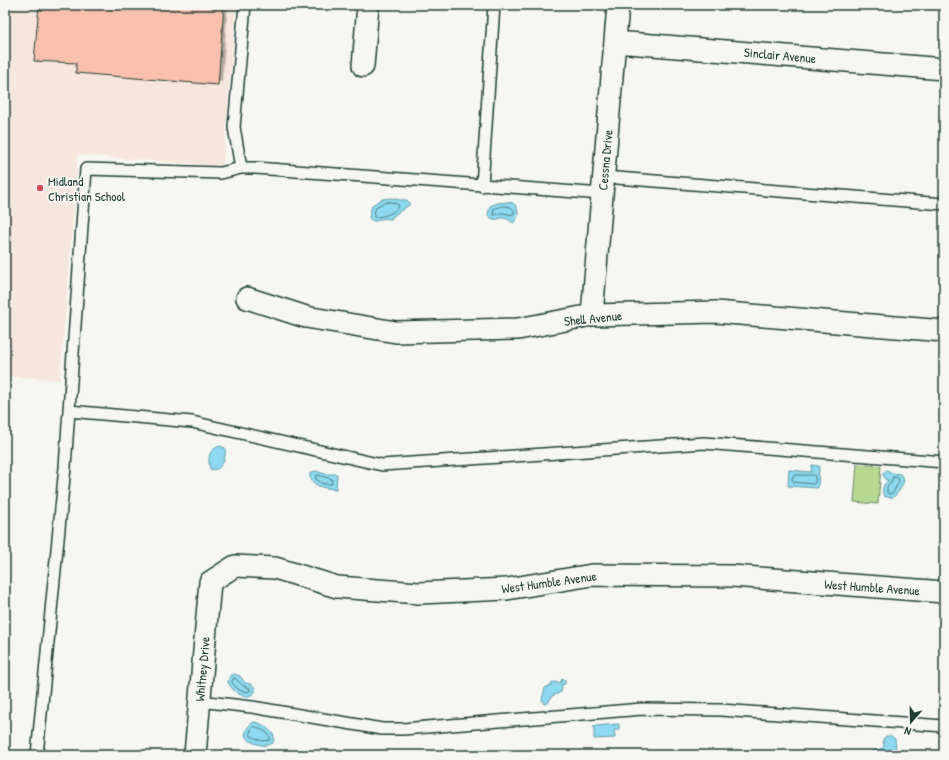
<svg xmlns="http://www.w3.org/2000/svg" width="949" height="760" viewBox="0 0 949 760" font-family="'Patrick Hand',sans-serif">
  <defs>
    <filter id="shadow"><feDropShadow dx="3.5" dy="-3.5" stdDeviation="0" flood-color="#0004"/></filter>
  </defs>
  <rect width="100%" height="100%" fill="#f6f6f2"/>
  <filter id="ink" filterUnits="userSpaceOnUse"><feTurbulence type="fractalNoise" baseFrequency=".025" numOctaves="2"/><feDisplacementMap in="SourceGraphic" scale="8" xChannelSelector="R" yChannelSelector="G"/><feConvolveMatrix kernelMatrix="1 2 1 2 8 2 1 2 1" color-interpolation-filters="sRGB"/></filter>
  <g filter="url(#ink)">
    <path fill="#f7e6dd" d="M5,5H236L223,166L78,155L60,380L5,376Z"/>
    <path fill="#b6d892" stroke="#6a8a63" d="M857,464L881,466L878,504L854,502Z"/>
    <path fill="#8ed9ef" stroke="#629ba4" d="M392,198L400,200H407L409,202V205L393,216L391,219C388,219 384,218 381,219C376,221 374,223 369,218L372,205L382,199Z
      M508,202L513,203L516,206C519,213 519,218 513,223C500,211 497,226 488,215L490,206L498,203Z
      M220,446L225,448C227,457 221,473 210,469C208,457 208,450 220,446Z
      M812,465L819,466L818,488L788,486L789,470L811,472Z
      M887,470L892,473L900,474L904,479C903,486 897,495 892,498L884,496C881,490 883,484 889,480H886L883,475V473Z
      M316,471L325,474H337L336,489C325,488 315,488 310,477V473Z
      M234,674L240,676L245,683C251,684 256,685 255,692C245,702 233,692 228,682L229,677Z
      M562,679L565,680V684L561,685L562,688L561,692L552,696L548,703L544,704L542,699L545,688L551,685L553,682L560,683Z
      M254,722C262,723 269,729 274,735L273,743C265,748 251,744 245,736C246,730 248,725 254,722Z
      M619,724V730H614L615,738L594,739V726Z
      M886,736H891L895,739L896,749L893,755H871L873,751L883,748L884,746L883,739Z"/>
    <g fill="none" stroke-linecap="round" stroke-linejoin="round">
      <path stroke="#4b7b7f" stroke-width="1" d="M391,202L399,205C395,214 383,217 374,217V214L376,207L383,203Z
        M503,206L511,207L514,211V214C510,215 506,213 502,213C498,213 497,215 493,215L494,209Z
        M318,475L332,479V484H323L315,478L316,476Z
        M794,475H814L815,477V483L813,484L794,482L792,480Z
        M893,477L898,478L899,481L893,493L889,494L887,493V487L891,483Z
        M234,678L237,680L243,686L250,688V691C242,693 236,689 232,682Z
        M256,727L266,732L270,737V740L262,741L251,736L250,732L253,727Z"/>
    </g>
    <path fill="#f9c1ad" stroke="#1f3d34" filter="url(#shadow)" d="M39,5H224L218,85L76,73V63L34,61Z"/>
    <g fill="none" stroke-linecap="round" stroke-linejoin="round">
      <defs>
        <path id="service" d="M241,168L234,127L245,5
          M604,177L944,204
          M482,186L494,5
          M69,411L192,422L382,465L704,443L944,462
          M199,701L252,707L382,729H403L642,709L721,710L944,726
          M37,755L65,467L86,169L221,173L241,168H256L602,194"/>
        <path id="minor" d="M616,42L944,69
          M363,66L368,5
          M247,298L306,317L396,332L518,329L592,315L716,312L944,331
          M592,315L618,5
          M195,755L210,582L235,566L275,568L337,587L419,593L507,589L592,575L732,576L944,592"/>
      </defs>
      <use href="#service" stroke="#1f3d34" stroke-width="14"/>
      <use href="#minor" stroke="#1f3d34" stroke-width="24"/>
      <use href="#service" stroke="#f6f6f2" stroke-width="11"/>
      <use href="#minor" stroke="#f6f6f2" stroke-width="21"/>
    </g>
  </g>
  <circle fill="#d1495b" stroke="#f6f6f2" stroke-width="1.5" cx="40" cy="188" r="4"/>
  <g text-anchor="middle" stroke-width="3.5" stroke-linejoin="round" paint-order="stroke">
    <g font-size="13" fill="#1f3d34" stroke="#f6f6f2">
      <text transform="translate(780 55) rotate(5)" y="5">Sinclair Avenue</text>
      <text transform="translate(605 160) rotate(-85)" y="5">Cessna Drive</text>
      <text transform="translate(593 318) rotate(-6)" y="5">Shell Avenue</text>
      <text transform="translate(549 582) rotate(-8)" y="5">West Humble Avenue</text>
      <text transform="translate(872 587) rotate(4)" y="5">West Humble Avenue</text>
      <text transform="translate(202 669) rotate(-85)" y="5">Whitney Drive</text>
    </g>
    <g font-size="13" fill="#1f3d34" stroke="#f6f6f2" text-anchor="start">
      <text x="48" y="186">Midland<tspan x="48" dy="15">Christian School</tspan></text>
    </g>
  </g>
  <rect width="949" height="760" fill="none" stroke="#f6f6f2" stroke-width="20"/>
  <rect x="10" y="10" width="929" height="740" fill="none" stroke="#1f3d34" stroke-width="1.5" filter="url(#ink)"/>
  <g transform="translate(911 722) rotate(200)" stroke="#f6f6f2" stroke-width="3" paint-order="stroke">
  <path d="M0-3L7 15L0 10L-7 15Z" fill="#1f3d34"/>
  <text y="-6" font-size="11" font-weight="bold" text-anchor="middle" fill="#1f3d34">N</text>
  </g>
</svg>
